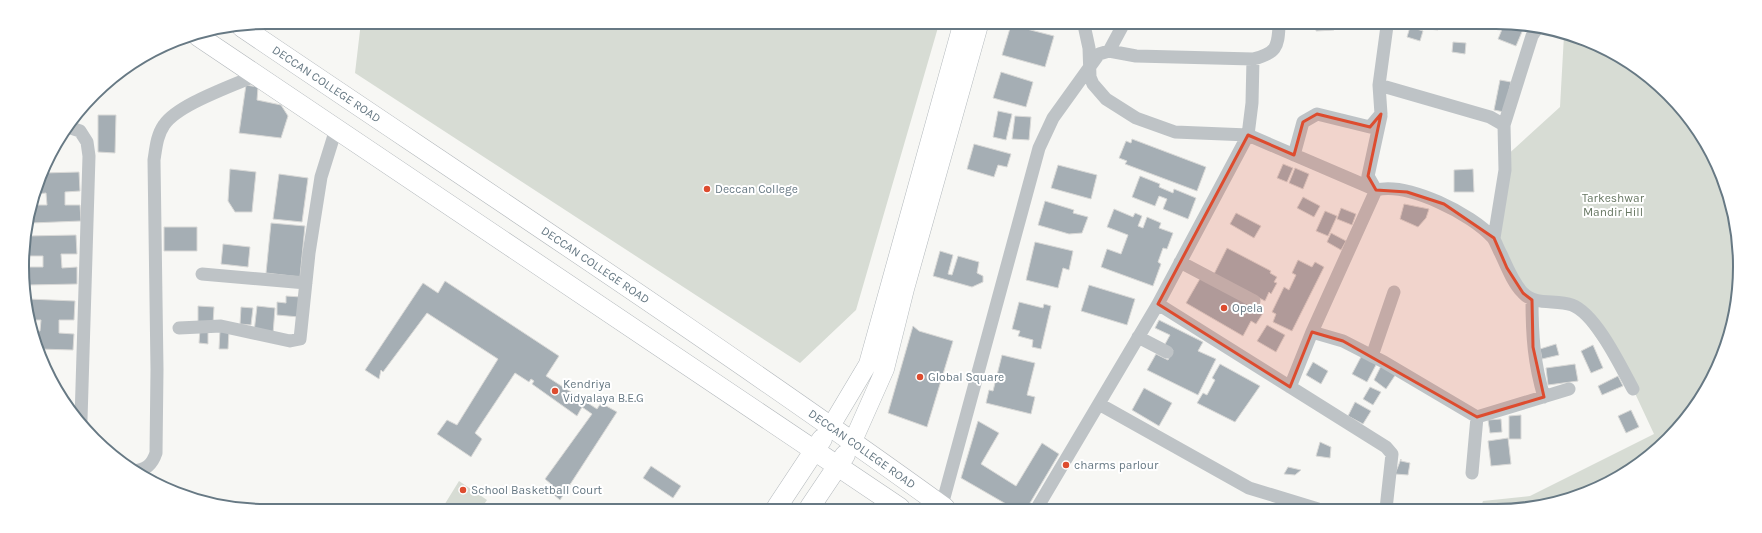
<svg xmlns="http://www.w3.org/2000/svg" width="1762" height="533" viewBox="0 0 1762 533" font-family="Karla,sans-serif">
  <rect width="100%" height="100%" fill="#f7f7f4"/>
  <path fill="#d7dcd4" d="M361,22L939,24L856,310L800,363L355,73Z
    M1564,35L1632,63L1699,131L1735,219V314L1707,389L1657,450L1603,486L1527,509H1480L1483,501L1530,496L1654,434L1633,389L1573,305L1523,293L1495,232L1504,158L1560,107Z
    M459,481L487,500L482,507H443Z"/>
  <path fill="#a5aeb4" stroke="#d9d9d7" d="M1011,25L1054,36L1045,67L1002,55Z
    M1316,26H1333L1334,30L1316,31Z
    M1346,26H1381V29L1347,28Z
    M1429,26H1438V30L1428,29Z
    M1410,27L1423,31L1420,41L1407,37Z
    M1503,27H1524L1516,46L1498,39Z
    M1453,42L1466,43L1465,54L1452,52Z
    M1001,72L1033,82L1026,107L993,98Z
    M1500,80L1511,82L1504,112L1494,110Z
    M246,85L258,87L257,100L281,105L288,116L281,138L239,133Z
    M998,111L1012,114L1006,140L993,137Z
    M98,115H116L115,153L98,152Z
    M1015,116L1031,117L1029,140L1012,139Z
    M1132,139L1206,167L1197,191L1125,164L1127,161L1119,158L1126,141L1131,143Z
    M974,144L1011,154L1007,167L998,165L994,177L967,169Z
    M1283,164L1293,168L1287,182L1277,178Z
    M1058,165L1097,175L1091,199L1051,188Z
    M1295,168L1309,174L1303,189L1289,183Z
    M230,169L256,172L252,212H235L228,201Z
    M1473,169L1474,192H1454V170Z
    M79,172L80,191L65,192V205H80L81,221L31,223L30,214L33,205H47L46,193L37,194L43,173Z
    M279,174L308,178L302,222L273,219Z
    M1140,176L1160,184L1159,187L1173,193L1174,189L1196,198L1188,219L1163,209L1167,199L1159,196L1155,206L1132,197Z
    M1303,197L1320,206L1314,217L1297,208Z
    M1045,201L1074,210L1073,213L1088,217L1082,233L1069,234L1038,225Z
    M1404,204L1429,209L1426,218L1418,227L1400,219Z
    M1341,208L1356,214L1352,225L1337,219Z
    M1114,209L1133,217L1135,213L1142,216L1138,226L1143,228L1147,217L1161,223L1159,228L1173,233L1167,249L1163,248L1158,262L1161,264L1153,286L1101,267L1107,249L1121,254L1128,235L1107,227Z
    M1325,211L1337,216L1328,236L1316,231Z
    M1236,213L1261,226L1254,238L1230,224Z
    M271,223L305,226L300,277L266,273Z
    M164,227H197V251H164Z
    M1331,233L1346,241L1341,250L1327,242Z
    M76,235L77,254H61L62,268L77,267V284L27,285V267H43V256H27L26,236Z
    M1035,242L1073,251L1069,270L1063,268L1058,288L1026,280Z
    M223,244L250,247L248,267L221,264Z
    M1227,248L1271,271L1270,273L1277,277L1274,282L1277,283L1271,294L1269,292L1265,301L1214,274Z
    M940,251L953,255L948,274L952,275L958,256L979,262L977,273L983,276V282L972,287L933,276Z
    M1298,260L1312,267L1315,262L1324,267L1292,331L1273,322L1276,314L1272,312L1284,287L1289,290L1296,275L1292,273Z
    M1201,277L1263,313L1256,324L1251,321L1243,336L1186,303Z
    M445,281L559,356L546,376L597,409L601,403L617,412L560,500L547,489L551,484L545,479L592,414L582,407L577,416L532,384L534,381L531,379L529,382L515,373L475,433L482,439L471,457L437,434L447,420L457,425L498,359L427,313L383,372L381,370L379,379L365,370L423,283L438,293Z
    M1089,285L1135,299L1127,325L1081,311Z
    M286,296L301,297L299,317L277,315V302L286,303Z
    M28,299L75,301L74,320H59V333L74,334L73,350L39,349L31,331H40L41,320H30Z
    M1019,302L1043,308L1044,304L1051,306L1041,349L1032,347L1033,340L1018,336L1020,331L1012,329Z
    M198,306L214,307L213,324H198Z
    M257,306L275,308L273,334L254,332Z
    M241,307L253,308L251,325L240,324Z
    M1159,320L1203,342L1198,351L1216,359L1198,395L1147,370L1156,354L1168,360L1173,350L1164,346L1170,335L1155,328Z
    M1267,325L1285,335L1276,352L1257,341Z
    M913,326L919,331L953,341L927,427L888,413Z
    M200,329H208V344L199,343Z
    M220,330H229L228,349H219Z
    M1556,344L1559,355L1542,359L1540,349Z
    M1593,345L1603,368L1591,373L1581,351Z
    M1002,355L1035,363L1027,395L1035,397L1031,414L986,403L989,390L993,391Z
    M1362,355L1377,363L1367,382L1352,374Z
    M1313,362L1328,371L1321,384L1306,375Z
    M1220,364L1260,386L1235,422L1197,403L1203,393L1207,395L1215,380L1212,378Z
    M1575,364L1578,381L1548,385L1546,368Z
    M1381,366L1396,374L1386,389L1374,380Z
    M1618,376L1623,386L1602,395L1598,386Z
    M1370,387L1381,392L1373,405L1363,399Z
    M1144,388L1172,403L1159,426L1132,410Z
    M1355,402L1371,411L1363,424L1348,416Z
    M1631,410L1639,427L1626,433L1618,416Z
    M1521,415V439H1509V416Z
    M1501,419L1502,432L1490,433L1488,420Z
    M978,421L999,433L981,464L1016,486L1042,443L1059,454L1027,508H1013L961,478Z
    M1508,438L1511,464L1491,466L1488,441Z
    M1320,442L1331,447L1330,458L1316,456Z
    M1401,459V461L1410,463L1408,475L1395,474Z
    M651,466L681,486L673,498L643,478Z
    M1288,467L1301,470L1295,475L1284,474Z"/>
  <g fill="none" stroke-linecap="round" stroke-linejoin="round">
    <defs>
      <path id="secondary" d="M831,426L868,364L962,25
        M853,441L885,369L905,289L979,25"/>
      <g id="primary">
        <path id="s1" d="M242,27C477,186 715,342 945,508"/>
        <path d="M198,36L900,508"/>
        <path d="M777,507L822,439"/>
        <path d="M810,507L845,455"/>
      </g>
    </defs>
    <use href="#secondary" stroke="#b1b7bb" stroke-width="19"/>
    <use href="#primary" stroke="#b2b7bb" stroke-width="21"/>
    <path stroke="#bec3c6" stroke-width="13" d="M1084,25L1089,48L1090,77L1093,84L1106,99L1136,118L1175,132L1248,135L1376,190C1408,182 1472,214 1493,238C1496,242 1498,249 1501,254C1507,267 1513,283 1523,293C1535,306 1556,299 1572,305C1596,314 1621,367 1633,389
      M1109,51L1123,25
      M1379,85L1490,117L1504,125
      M71,128L80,131L87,142L89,156L81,420
      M1294,155L1303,122L1317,114L1370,127L1381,114L1379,85L1387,26
      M1376,190L1368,176L1381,116
      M1494,238L1505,170L1504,125L1532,36L1538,27
      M1180,262L1254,301
      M202,274L306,283
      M1532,300C1532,336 1534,363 1544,397
      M1158,304L1386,447L1392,454L1386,509
      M179,328L221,326L290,341L300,339L309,253L321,177L336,129
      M1312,332L1343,341L1384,362L1477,417L1569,389
      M1138,337L1167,352
      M1372,356L1394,292
      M1290,387L1312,332L1376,190
      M1099,404L1249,488L1318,509
      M133,471C146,470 152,465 156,453L157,369L154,160C156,147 157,135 164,125C178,104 233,86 256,75
      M1472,473L1477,417
      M942,505L1039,148L1053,118L1099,54L1109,51L1136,56L1253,59C1276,53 1278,48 1279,26
      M1037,508L1158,304L1248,135L1252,103L1253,59"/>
    <use href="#secondary" stroke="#fff" stroke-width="18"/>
    <use href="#primary" stroke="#fff" stroke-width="20"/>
  </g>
  <path fill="#dd4c2f" fill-opacity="0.2" stroke="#dd4c2f" stroke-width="3" stroke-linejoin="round" d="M1317,114L1370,127L1381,114L1368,176L1376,190L1407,192L1444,204L1494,238L1507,268L1523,293L1532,300L1533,347L1544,397L1477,417L1343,341L1312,332L1290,387L1158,304L1248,135L1294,155L1303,122Z"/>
  <g fill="#dd4c2f" stroke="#fff" stroke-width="1.5">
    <circle cx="707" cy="189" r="4"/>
    <circle cx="1224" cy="308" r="4"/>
    <circle cx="920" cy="377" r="4"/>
    <circle cx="555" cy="391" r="4"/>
    <circle cx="1066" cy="465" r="4"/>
    <circle cx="463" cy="490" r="4"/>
  </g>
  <g text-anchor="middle" stroke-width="4" stroke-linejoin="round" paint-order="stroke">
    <g font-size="12" fill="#677984" stroke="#fff">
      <text dy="4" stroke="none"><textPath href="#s1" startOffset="102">DECCAN COLLEGE ROAD</textPath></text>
      <text dy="4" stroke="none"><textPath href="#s1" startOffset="426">DECCAN COLLEGE ROAD</textPath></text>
      <text dy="4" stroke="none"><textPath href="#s1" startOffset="750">DECCAN COLLEGE ROAD</textPath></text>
    </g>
    <g font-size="12" fill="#677984" stroke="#fff" text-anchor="start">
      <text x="715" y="193">Deccan College</text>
      <text x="1232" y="312">Opela</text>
      <text x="928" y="381">Global Square</text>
      <text x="563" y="388">Kendriya<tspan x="563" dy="14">Vidyalaya B.E.G</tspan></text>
      <text x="1074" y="469">charms parlour</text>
      <text x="471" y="494">School Basketball Court</text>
    </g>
    <g font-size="12" fill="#677762" stroke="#fff">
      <text x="1613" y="202">Tarkeshwar<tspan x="1613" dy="14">Mandir Hill</tspan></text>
    </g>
  </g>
  <path d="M0 0H1762V533H0ZM266 29H1496A237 237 0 0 1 1733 266V267A237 237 0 0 1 1496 504H266A237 237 0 0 1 29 267V266A237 237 0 0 1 266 29Z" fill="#fff" fill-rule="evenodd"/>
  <path fill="none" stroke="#677984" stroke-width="2" d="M266 29H1496A237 237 0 0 1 1733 266V267A237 237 0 0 1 1496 504H266A237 237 0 0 1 29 267V266A237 237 0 0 1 266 29Z"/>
</svg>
